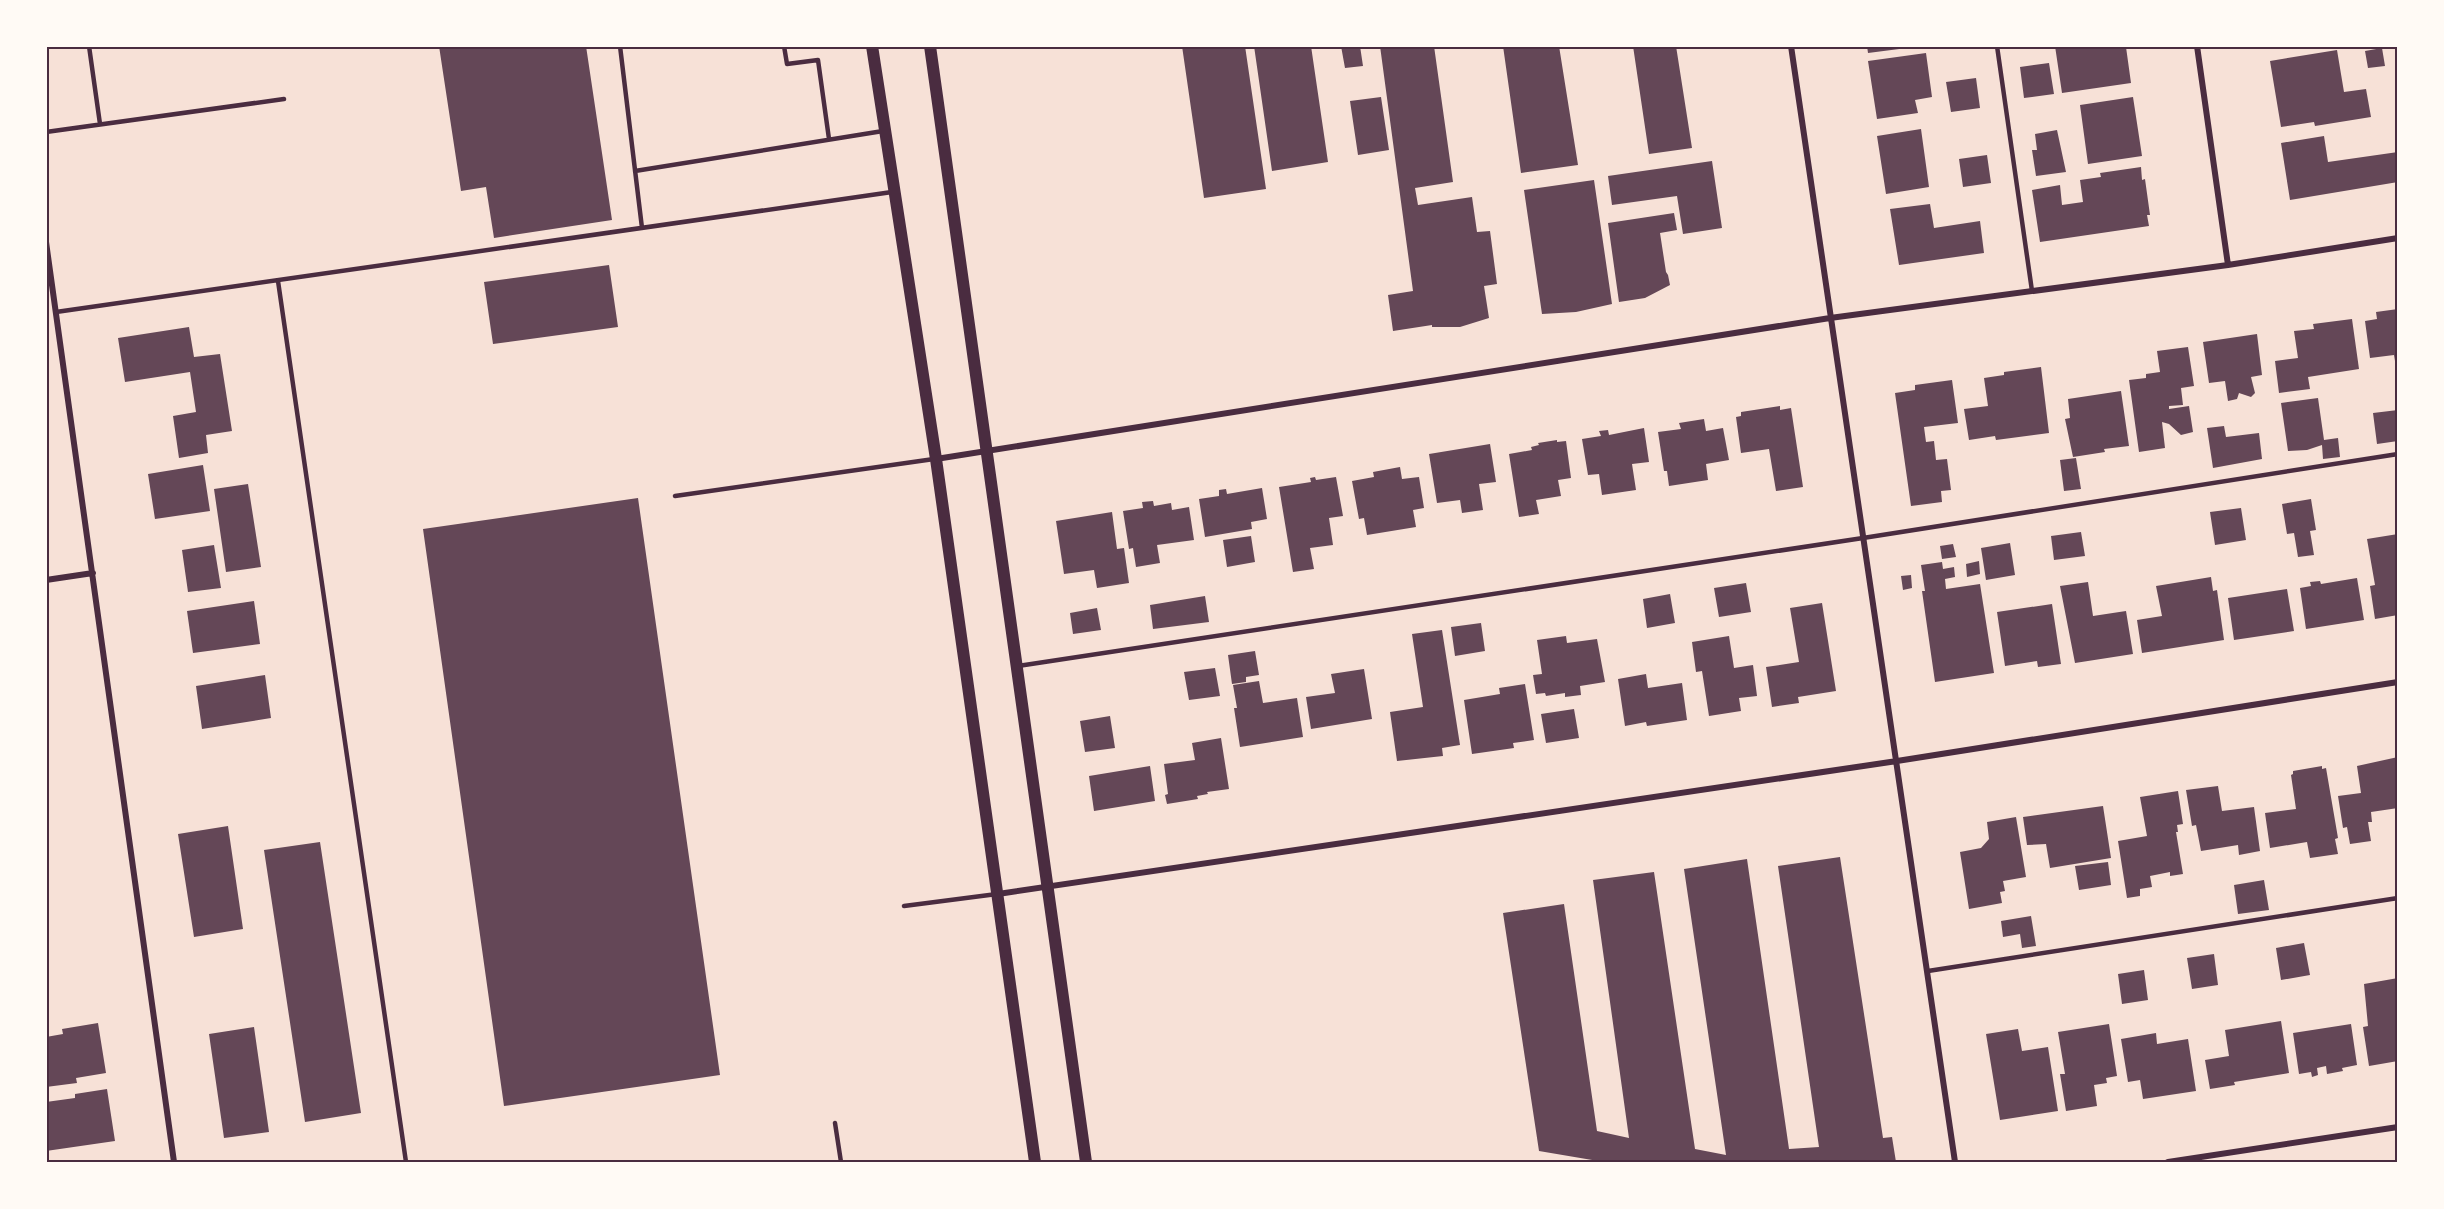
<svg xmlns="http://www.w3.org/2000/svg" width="2444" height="1209" viewBox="0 0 2444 1209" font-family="Inter,sans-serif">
  <rect width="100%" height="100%" fill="#f7e1d7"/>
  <path fill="#644757" d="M439,46H586L612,220L494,238L486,187L461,191Z
    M1182,46H1245L1266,189L1204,198Z
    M1254,46H1311L1328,162L1272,171Z
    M1341,46H1360L1363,66L1345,68Z
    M1380,46H1434L1453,182L1415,188L1418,205L1472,197L1477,232L1490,231L1497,284L1484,286L1489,318L1460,327H1432V325L1393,331L1388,295L1413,291Z
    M1503,46H1559L1578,165L1521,173Z
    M1633,46H1676L1692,148L1649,154Z
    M1867,46H1907V48L1868,53Z
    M2055,46L2126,47L2131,83L2062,93Z
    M2382,48L2385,66L2368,68L2365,51Z
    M2337,50L2344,92L2366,89L2371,117L2315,126L2314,122L2281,127L2270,61Z
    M1926,53L1932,97L1915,100L1918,113L1877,119L1868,61Z
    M2049,63L2054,94L2024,98L2020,67Z
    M1976,78L1980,108L1951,112L1946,82Z
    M1381,97L1389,150L1358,155L1350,101Z
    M2133,97L2142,156L2088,164L2080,105Z
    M1921,129L1929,187L1886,194L1877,136Z
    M2057,130L2066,172L2036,176L2032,150H2037L2035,134Z
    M2324,136L2328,162L2398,152V182L2290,200L2281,143Z
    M1987,155L1991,183L1963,187L1959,159Z
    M1712,161L1722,228L1683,234L1677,196L1612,205L1608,176Z
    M2141,167L2142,180L2145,179L2150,215H2147L2149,226L2040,242L2032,190L2060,185L2062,205L2083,202L2080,180L2101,177L2100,173Z
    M1594,180L1612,304L1576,312L1542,314L1524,190Z
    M1930,204L1934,228L1980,221L1984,253L1899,265L1890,209Z
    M1674,213L1677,230L1660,233L1666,272L1668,275L1670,285L1645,298L1619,302L1608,223Z
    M609,265L618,327L493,344L484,282Z
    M2398,309V367H2396L2394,355L2370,358L2365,321L2377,319L2376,312Z
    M2352,319L2359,369L2308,377L2310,389L2279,393L2275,361L2298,358L2294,331L2314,329L2313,324Z
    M189,327L194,357L220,354L232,431L206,435L208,453L179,458L173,416L196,412L190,372L125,382L118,338Z
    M2257,334L2262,375L2251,377L2255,393L2251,397L2239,393L2237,399L2228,401L2225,381L2209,383L2203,342Z
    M2188,347L2194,386L2181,388L2183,405L2169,406V409L2189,406L2193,432L2181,435L2169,424L2162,422L2165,448L2139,452L2129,380L2146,378V374L2160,372L2157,351Z
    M2041,367L2049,433L1996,440L1995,436L1969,440L1964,409L1988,406L1984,378L2004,375V372Z
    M1952,380L1958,423L1924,427L1926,442L1934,441L1936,460L1947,459L1951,490L1941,491L1942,502L1911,506L1895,393L1915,390V385Z
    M2121,391L2129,446L2104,449L2105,452L2073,457L2065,419L2070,418L2068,399Z
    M2318,398L2324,440L2338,438L2340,457L2323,459L2322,445L2307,450L2288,451L2281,403Z
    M1780,406V410L1791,408L1803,487L1776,491L1769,449L1741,453L1736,417L1741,416V412Z
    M2398,410V441L2377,444L2373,413Z
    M1704,419L1706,431L1723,428L1729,460L1706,464L1708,480L1669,486L1667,471H1664L1658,432L1681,429L1679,423Z
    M2224,426L2226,437L2259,433L2262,459L2213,468L2207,428Z
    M1644,428L1649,462L1632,464L1636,490L1602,495L1599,474L1588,475L1582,439L1601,436L1599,431L1608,430L1609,435Z
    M1557,440V442L1566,441L1571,478L1558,480L1561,496L1536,500L1539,514L1519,517L1509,454L1532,450L1531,447L1539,445L1538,443Z
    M1490,444L1496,482L1479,484L1483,510L1462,513L1460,500L1437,503L1429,454Z
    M2076,458L2081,489L2064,491L2060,460Z
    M203,465L210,511L155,519L148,474Z
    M1400,467L1402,479L1419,477L1424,508L1413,510L1416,527L1367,535L1364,518L1359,519L1352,481L1374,477L1373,472Z
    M1315,477L1316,480L1336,477L1343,516L1329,518L1333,545L1310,548L1314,569L1293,572L1279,487L1311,482L1310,478Z
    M248,484L261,567L226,572L214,489Z
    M1262,488L1267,519L1251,522L1252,529L1205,537L1199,499L1219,496V490L1226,489L1227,494Z
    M638,498L720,1075L504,1106L423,529Z
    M2311,499L2316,530L2310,531L2314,555L2298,557L2294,533L2287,534L2282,504Z
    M1153,501L1154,506L1171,503L1172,510L1189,507L1194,540L1157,545L1160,563L1136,567L1133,548L1129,549L1123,511L1143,508L1142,502Z
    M2241,508L2246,540L2215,545L2210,512Z
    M1112,512L1117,549L1124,548L1129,583L1097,588L1094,570L1064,574L1056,521Z
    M2081,532L2085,556L2054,560L2051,536Z
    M2398,534V615L2375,619L2370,586L2375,585L2367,539Z
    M1251,536L1255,562L1227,567L1223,540Z
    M2010,543L2015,575L1986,580L1981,548Z
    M1953,544L1956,557L1942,559L1940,546Z
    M214,545L221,588L188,592L182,550Z
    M1979,561L1980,574L1967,577L1966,564Z
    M1942,562L1943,569L1954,567L1955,577L1945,579L1946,589L1980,584L1994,673L1935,682L1922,591H1925L1921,565Z
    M1911,575L1912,588L1903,590L1901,576Z
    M2211,577L2213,591L2217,590L2224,640L2142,653L2137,620L2162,616L2156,586Z
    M2357,578L2364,620L2306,629L2300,588L2311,586L2310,582L2320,581L2321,584Z
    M2088,582L2093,616L2126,611L2133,654L2075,663L2060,586Z
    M1746,583L1751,612L1719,617L1714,588Z
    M2287,589L2294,631L2234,640L2228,598Z
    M1670,594L1675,623L1647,628L1643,599Z
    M1205,596L1209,622L1153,629L1150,605Z
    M254,601L260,644L193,653L187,611Z
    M1822,603L1836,691L1798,697L1799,703L1772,707L1766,667L1799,662L1790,608Z
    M2052,604L2061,664L2038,667L2037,661L2005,666L1997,612Z
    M1097,608L1101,630L1073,634L1070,613Z
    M1481,623L1485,651L1455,656L1451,627Z
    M1442,630L1460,745L1442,748L1443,756L1397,761L1390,712L1423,707L1412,634Z
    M1566,636L1567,643L1597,639L1605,682L1580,686L1581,695L1565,697V693L1546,696L1545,693L1536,694L1533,675L1542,674L1537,640Z
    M1729,636L1734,668L1753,665L1757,696L1739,698L1741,711L1709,716L1702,671L1696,672L1692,642Z
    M1255,651L1259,675L1246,677V682L1232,684L1228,655Z
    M1215,668L1220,696L1189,700L1184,672Z
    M1364,669L1372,719L1311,729L1306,697L1335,693L1331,674Z
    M1646,674L1648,688L1682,683L1687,720L1647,726L1646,722L1625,726L1618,679Z
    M265,675L271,718L202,729L196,686Z
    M1259,681L1263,703L1297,698L1303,737L1240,747L1234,708H1237L1233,685Z
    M1525,684L1534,740L1513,743L1514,748L1472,754L1464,700L1500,694L1499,688Z
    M1574,709L1579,738L1546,743L1541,714Z
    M1110,716L1115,748L1085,752L1080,721Z
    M1221,738L1229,789L1207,792L1208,794L1197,796L1198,799L1167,804L1165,795L1168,794L1164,764L1195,760L1192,743Z
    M2398,757V808L2371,812L2372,822H2368L2371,841L2350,844L2347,827L2343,828L2338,796L2361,793L2357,766Z
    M1150,766L1155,801L1094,811L1089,776Z
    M2322,766V769L2326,768L2338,838L2335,839L2338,854L2310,858L2307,842L2270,848L2265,813L2296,809L2291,775L2293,774V771Z
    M2218,786L2222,811L2254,807L2260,851L2239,855L2238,845L2201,851L2196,825L2192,826L2186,790Z
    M2178,791L2183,824L2177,825L2178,832H2176L2183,874L2170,876V872L2150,876L2152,887L2140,889V896L2127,898L2118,841L2147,836L2140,797Z
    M2103,806L2111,858L2050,868L2046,844L2027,845L2023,817Z
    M2016,817L2026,877L2003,881L2005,891L2000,892L2002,903L1969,909L1960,852L1981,848L1989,839L1987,822Z
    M228,826L243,929L194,937L178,834Z
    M320,842L361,1113L305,1122L264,850Z
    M1840,857L1883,1138L1892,1137L1896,1162H1604L1539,1151L1503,913L1564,904L1597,1131L1629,1138L1593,880L1654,872L1695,1149L1726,1155L1684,869L1747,859L1789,1149L1819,1147L1778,866Z
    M2108,862L2111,885L2079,890L2075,866Z
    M2264,880L2269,910L2238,914L2234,885Z
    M2031,916L2036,946L2022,948L2020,934L2003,937L2001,921Z
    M2304,943L2310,975L2281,980L2276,948Z
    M2214,954L2218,985L2192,989L2187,958Z
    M2144,970L2148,1000L2122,1004L2118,974Z
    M2398,978V1061L2369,1066L2363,1027L2368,1026L2364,984Z
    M2281,1021L2289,1073L2234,1082L2235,1085L2210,1089L2205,1060L2229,1056L2225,1030Z
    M98,1023L106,1073L76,1078L77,1083L46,1087V1037L63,1034L62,1029Z
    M2109,1024L2117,1076L2106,1078L2107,1083L2094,1085L2097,1106L2066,1111L2060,1074H2065L2058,1032Z
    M2351,1024L2357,1065L2342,1068L2343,1071L2327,1074L2326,1066L2317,1068L2318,1075L2312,1077L2311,1072L2299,1074L2293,1033Z
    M254,1027L269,1132L224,1138L209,1034Z
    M2018,1029L2022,1051L2048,1047L2058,1111L2000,1120L1986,1034Z
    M2156,1033L2157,1044L2188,1039L2196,1091L2143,1099L2140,1080L2128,1082L2121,1039Z
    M107,1089L115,1141L46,1151V1102L75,1098V1094Z"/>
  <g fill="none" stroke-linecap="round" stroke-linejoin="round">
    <path stroke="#4a2c40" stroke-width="4.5" d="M89,46L100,124
      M620,46L642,228
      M784,46L787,64L818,60L829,139
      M1997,46L2032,291
      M46,132L284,99
      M635,171L883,131
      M278,281L406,1162
      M56,312L892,192
      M675,496L934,459
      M1018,666L1863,538L2398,454
      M904,906L997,894
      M1928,971L2398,898
      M835,1123L841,1162"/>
    <path stroke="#4a2c40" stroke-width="6" d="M1791,46L1955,1162
      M2197,46L2228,265
      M46,242L174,1162
      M936,459L1830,318L2228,265L2398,238
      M46,580L93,573
      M998,894L1897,761L2398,682
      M2168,1162L2398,1127"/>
    <path stroke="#4a2c40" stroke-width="12" d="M872,46L936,459L1035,1162
      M930,46L1086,1162"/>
  </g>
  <rect width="2444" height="1209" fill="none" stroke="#fffaf5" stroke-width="96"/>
  <rect x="48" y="48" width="2348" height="1113" fill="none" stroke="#4a2c40" stroke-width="2"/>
</svg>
